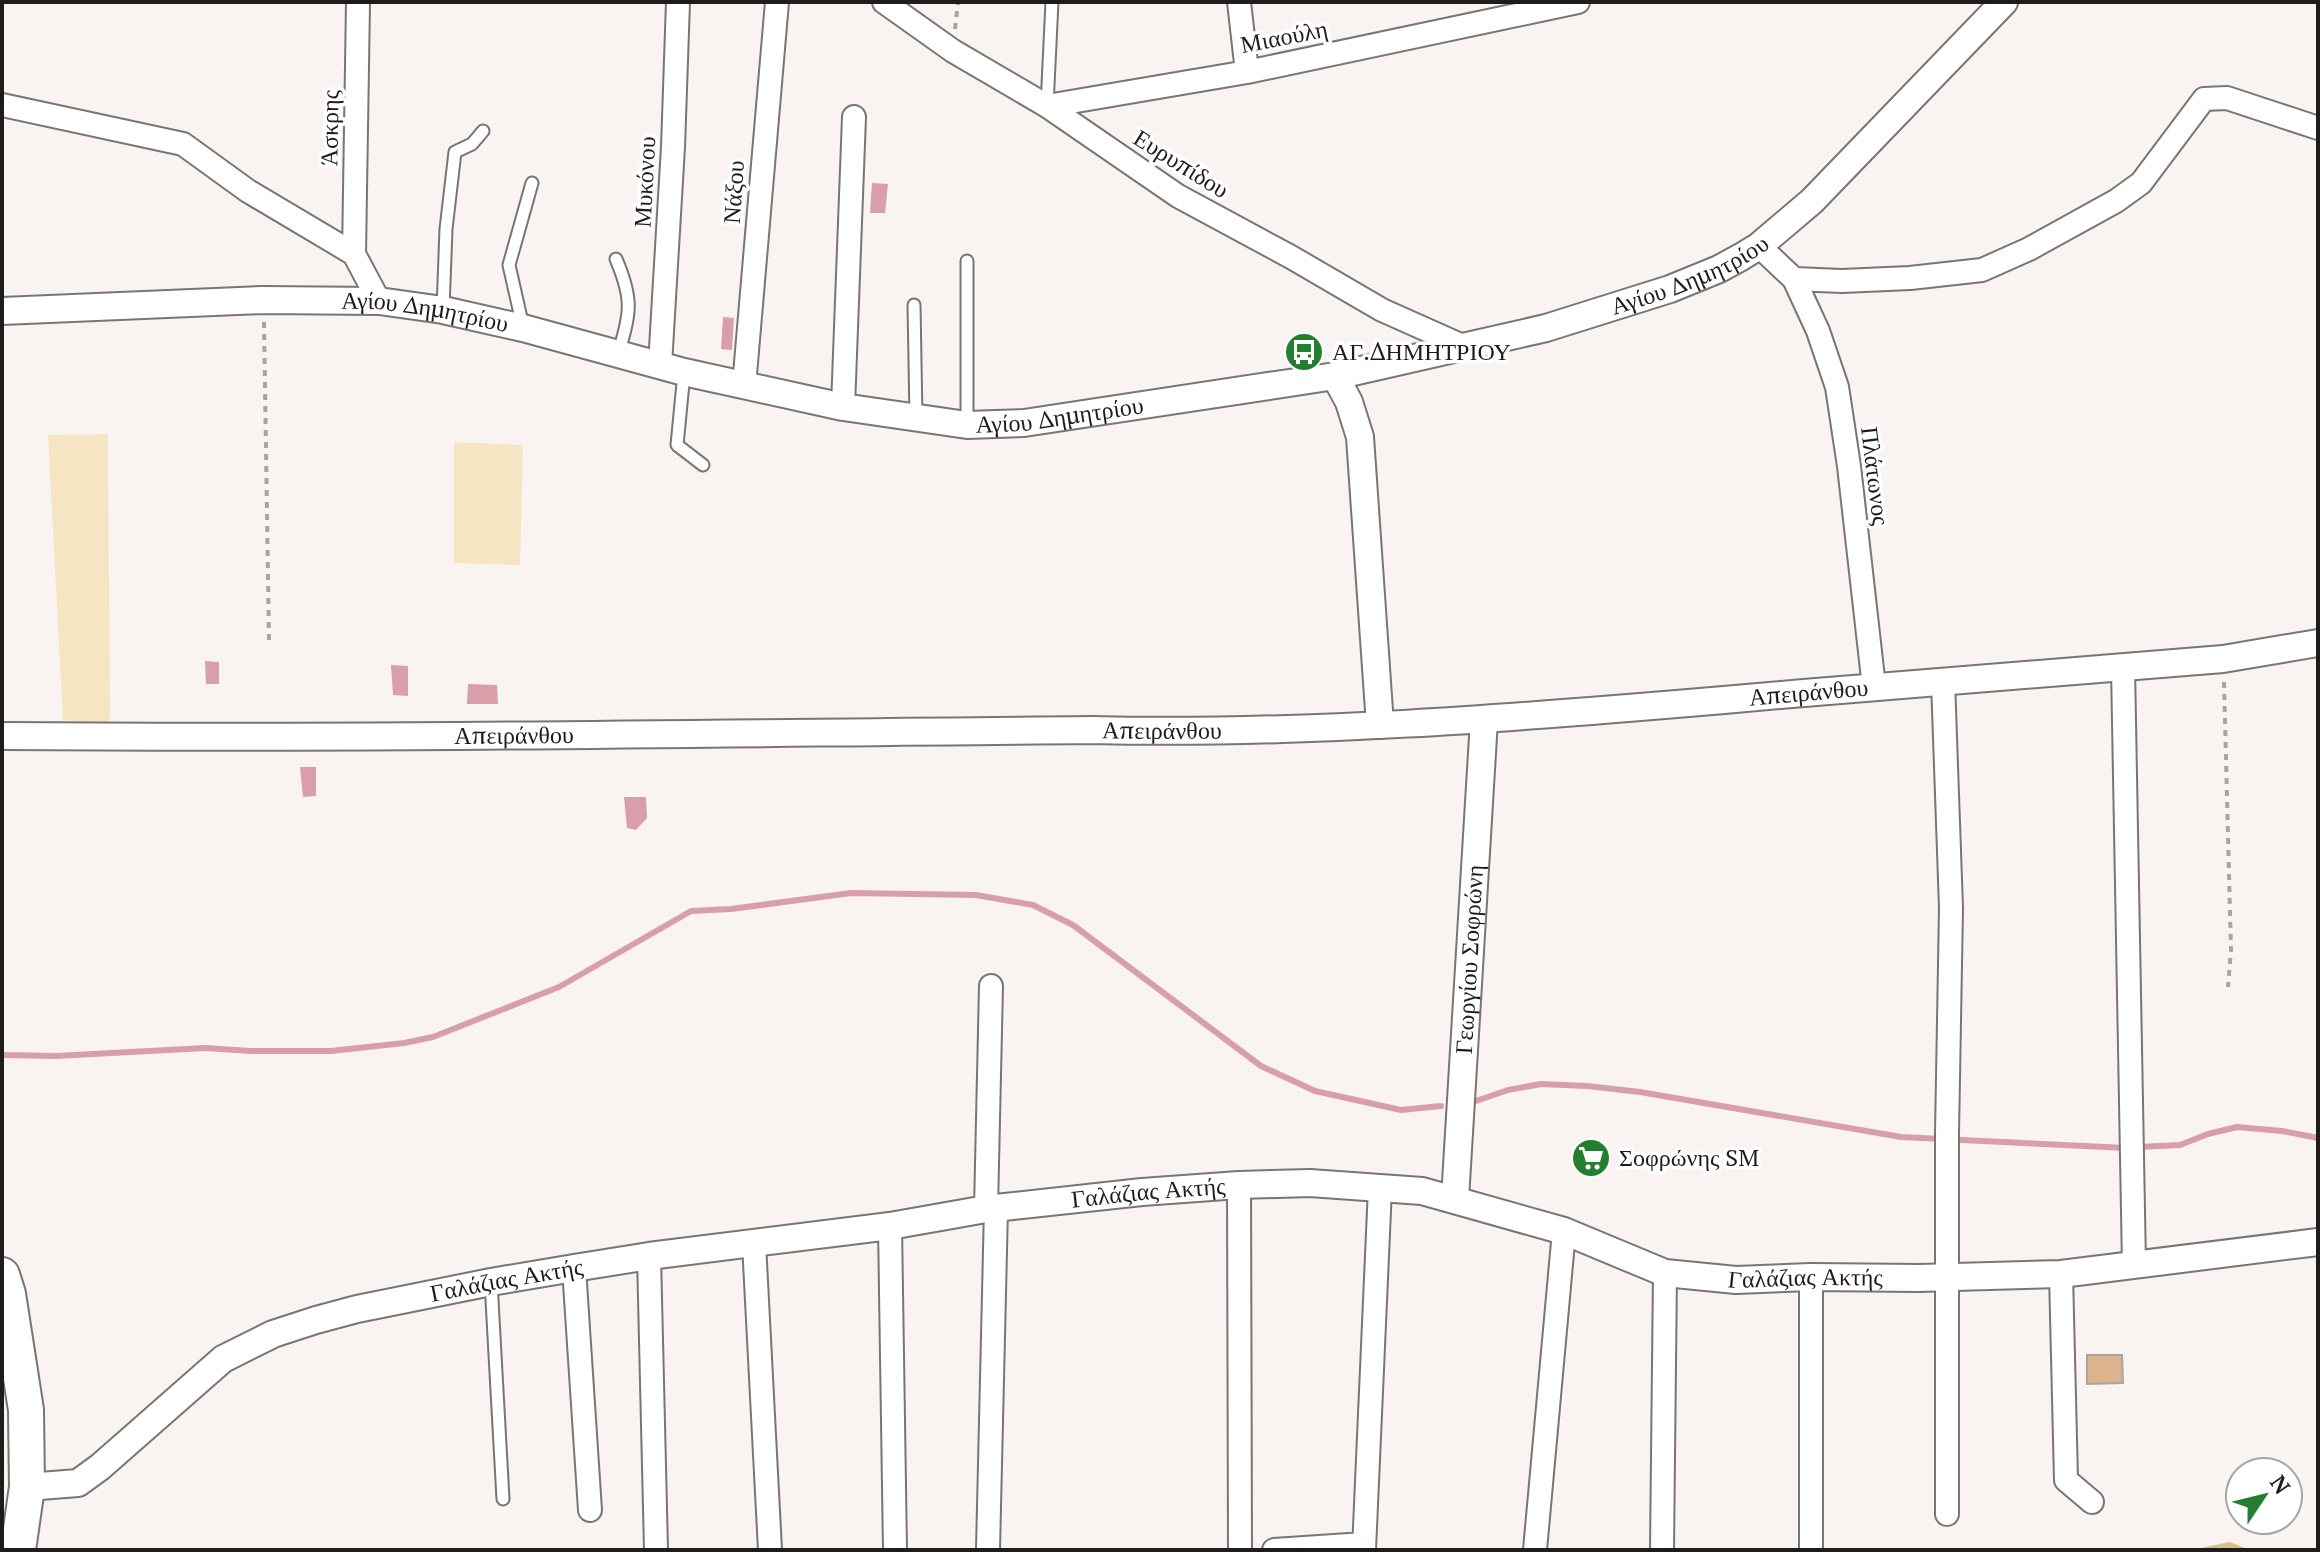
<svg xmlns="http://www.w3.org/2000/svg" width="2320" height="1552" viewBox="0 0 2320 1552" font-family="'PT Serif',serif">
  <rect width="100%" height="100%" fill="#f9f4f2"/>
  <path fill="#f5e5c3" d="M108,434L110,724L63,720L48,435Z
    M454,442L523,445L520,565L454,563Z"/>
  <path fill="#d7bf8e" d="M2230,1542L2250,1550H2191Z"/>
  <path fill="#d89faa" d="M872,183L888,184L885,213H870Z
    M723,317L734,318L732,350L721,349Z
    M205,661L219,662V684H206Z
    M391,665L408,666V696L393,695Z
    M468,684L497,685L498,704H467Z
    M300,767H316V796L303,797Z
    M624,797H646L647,818L636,830L627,828Z"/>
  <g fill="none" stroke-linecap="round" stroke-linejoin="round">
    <path stroke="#d89faa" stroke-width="6" d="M2,1055L56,1056L205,1048L251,1051H331L404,1043L433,1037L559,987L691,911L731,909L851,893L976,895L1033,905L1073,925L1261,1066L1315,1091L1401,1110L1441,1106
      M1473,1102L1508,1090L1541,1084L1587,1086L1640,1092L1901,1137L2126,1148
      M2138,1147L2180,1145L2208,1134L2237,1127L2282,1131L2318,1138"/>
  </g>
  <path fill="#dbb38d" stroke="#a7a4a1" stroke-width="2" d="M2087,1355H2122L2123,1383L2087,1384Z"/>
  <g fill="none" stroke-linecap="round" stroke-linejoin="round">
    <defs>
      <path id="service" d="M1047,106L1052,2
        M616,259C634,301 630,313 618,355
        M914,305L916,418
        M443,309L446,229L455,152L472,144L483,131
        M523,327L509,265L532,183
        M684,373L677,445L703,465
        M967,424V261
        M491,1282L503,1499"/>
      <path id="minor" d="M884,2L953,51L1047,106L1178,196L1291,257L1382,310L1465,347
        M1239,2L1247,72
        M2,105L183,144L248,191L354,254L379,301
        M1047,106L1247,72L1578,2
        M1759,246L1794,279L1842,281L1910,278L1982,270L2029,249L2116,201L2141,183L2204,99L2227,98L2318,128
        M354,254L358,3
        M1794,279L1818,331L1837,387L1849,466L1874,687
        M660,365L673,147L678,2
        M744,386L777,2
        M843,407L854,117
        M2123,667L2134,1265
        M1943,681L1951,908L1947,1134V1514
        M1239,1185L1240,1550
        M986,1209L991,986
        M890,1226L895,1550
        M754,1243L770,1550
        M649,1256L656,1550
        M574,1268L590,1510
        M2061,1274L2066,1480L2092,1502
        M988,1550L996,1208
        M1274,1550L1364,1544
        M1364,1550L1380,1188
        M1535,1550L1564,1231
        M1662,1550L1665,1273
        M1811,1550V1277"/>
      <g id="tertiary">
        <path id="s1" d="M2,311L263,300L379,301L443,310L523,328L684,372L843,407L967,425L1024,423L1335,376L1546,328L1670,289L1719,269L1741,257L1759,246L1812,201L2004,2"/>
        <path d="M1335,376L1349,402L1360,437L1380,725"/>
        <path id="s2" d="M2,736C365,739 728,733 1091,730C1303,735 1513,718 1724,700C1890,685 2056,672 2223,659L2318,643"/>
        <path id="s3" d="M1455,1199L1484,720"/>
        <path id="s4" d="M27,1487L78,1483L100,1467L223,1359L273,1334L316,1320L357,1309L491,1282L574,1268L649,1256L890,1226L986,1209L1142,1192L1239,1185L1310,1183L1422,1191L1564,1231L1665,1273L1736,1280L1811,1277L1919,1278L2061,1274L2318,1242"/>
      </g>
      <path id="primary" d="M2,1275L8,1294L26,1410L27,1487L18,1550"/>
    </defs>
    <use href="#service" stroke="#797573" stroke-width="15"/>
    <use href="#minor" stroke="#797573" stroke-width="26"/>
    <use href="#tertiary" stroke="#797573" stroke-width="30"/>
    <use href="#primary" stroke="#797573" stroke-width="38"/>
    <path stroke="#a8a4a2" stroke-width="4" stroke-dasharray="6 6" stroke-linecap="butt" d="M955,29L958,2
      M264,322L269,640
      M2224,682L2231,950L2228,987"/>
    <use href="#service" stroke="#fff" stroke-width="11"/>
    <use href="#minor" stroke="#fff" stroke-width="22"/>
    <use href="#tertiary" stroke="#fff" stroke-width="26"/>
    <use href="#primary" stroke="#fff" stroke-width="34"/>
  </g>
  <defs>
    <symbol id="bus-disc" viewBox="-11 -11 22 22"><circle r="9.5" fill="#237f2f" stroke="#fff"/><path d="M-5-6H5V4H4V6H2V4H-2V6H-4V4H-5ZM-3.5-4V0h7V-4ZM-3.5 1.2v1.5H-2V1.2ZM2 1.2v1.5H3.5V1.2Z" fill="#fff"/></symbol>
    <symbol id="supermarket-disc" viewBox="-11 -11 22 22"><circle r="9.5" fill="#237f2f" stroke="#fff"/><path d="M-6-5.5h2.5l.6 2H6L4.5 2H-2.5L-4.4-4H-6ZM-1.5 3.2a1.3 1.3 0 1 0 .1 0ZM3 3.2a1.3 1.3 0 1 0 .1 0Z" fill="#fff"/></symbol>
  </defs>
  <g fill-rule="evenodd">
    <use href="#bus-disc" x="1282" y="330" width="44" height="44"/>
    <use href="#supermarket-disc" x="1569" y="1136" width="44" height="44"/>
  </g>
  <g text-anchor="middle" stroke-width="7" stroke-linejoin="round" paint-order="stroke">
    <g font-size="24" fill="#1f1d1c" stroke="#fff">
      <text transform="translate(1284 37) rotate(-11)" y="8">Μιαούλη</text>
      <text transform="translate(330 128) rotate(-89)" y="8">Άσκρης</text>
      <text transform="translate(1181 164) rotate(32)" y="8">Ευρυπίδου</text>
      <text transform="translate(645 182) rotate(-87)" y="8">Μυκόνου</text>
      <text transform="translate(734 192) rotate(-86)" y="8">Νάξου</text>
      <text dy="8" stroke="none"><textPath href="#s1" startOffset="1720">Αγίου Δημητρίου</textPath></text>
      <text dy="8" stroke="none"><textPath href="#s1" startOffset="424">Αγίου Δημητρίου</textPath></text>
      <text dy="8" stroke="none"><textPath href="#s1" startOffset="1072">Αγίου Δημητρίου</textPath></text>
      <text transform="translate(1875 476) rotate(83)" y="8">Πλάτωνος</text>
      <text dy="8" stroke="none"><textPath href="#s2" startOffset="1808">Απειράνθου</textPath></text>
      <text dy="8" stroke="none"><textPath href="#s2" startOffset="1160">Απειράνθου</textPath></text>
      <text dy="8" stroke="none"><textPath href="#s2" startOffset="512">Απειράνθου</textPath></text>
      <text dy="8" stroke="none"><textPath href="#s3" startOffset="240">Γεωργίου Σοφρώνη</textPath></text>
      <text dy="8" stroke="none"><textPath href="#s4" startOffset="1186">Γαλάζιας Ακτής</textPath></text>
      <text dy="8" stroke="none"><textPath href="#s4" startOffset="1858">Γαλάζιας Ακτής</textPath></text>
      <text dy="8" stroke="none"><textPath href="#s4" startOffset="538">Γαλάζιας Ακτής</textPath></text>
    </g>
    <g font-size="24" fill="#1f1d1c" stroke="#fff" text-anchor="start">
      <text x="1332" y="360">ΑΓ.ΔΗΜΗΤΡΙΟΥ</text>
      <text x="1619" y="1166">Σοφρώνης SM</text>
    </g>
  </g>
  <rect width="2320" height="1552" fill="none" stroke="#1f1d1c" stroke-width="8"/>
  <g transform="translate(2264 1496) rotate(55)"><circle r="38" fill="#ffffff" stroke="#a5a5a4" stroke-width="2"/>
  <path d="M0-6L14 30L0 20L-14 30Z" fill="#237f2f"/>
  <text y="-12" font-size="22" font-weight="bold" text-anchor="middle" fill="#1f1d1c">N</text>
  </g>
</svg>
